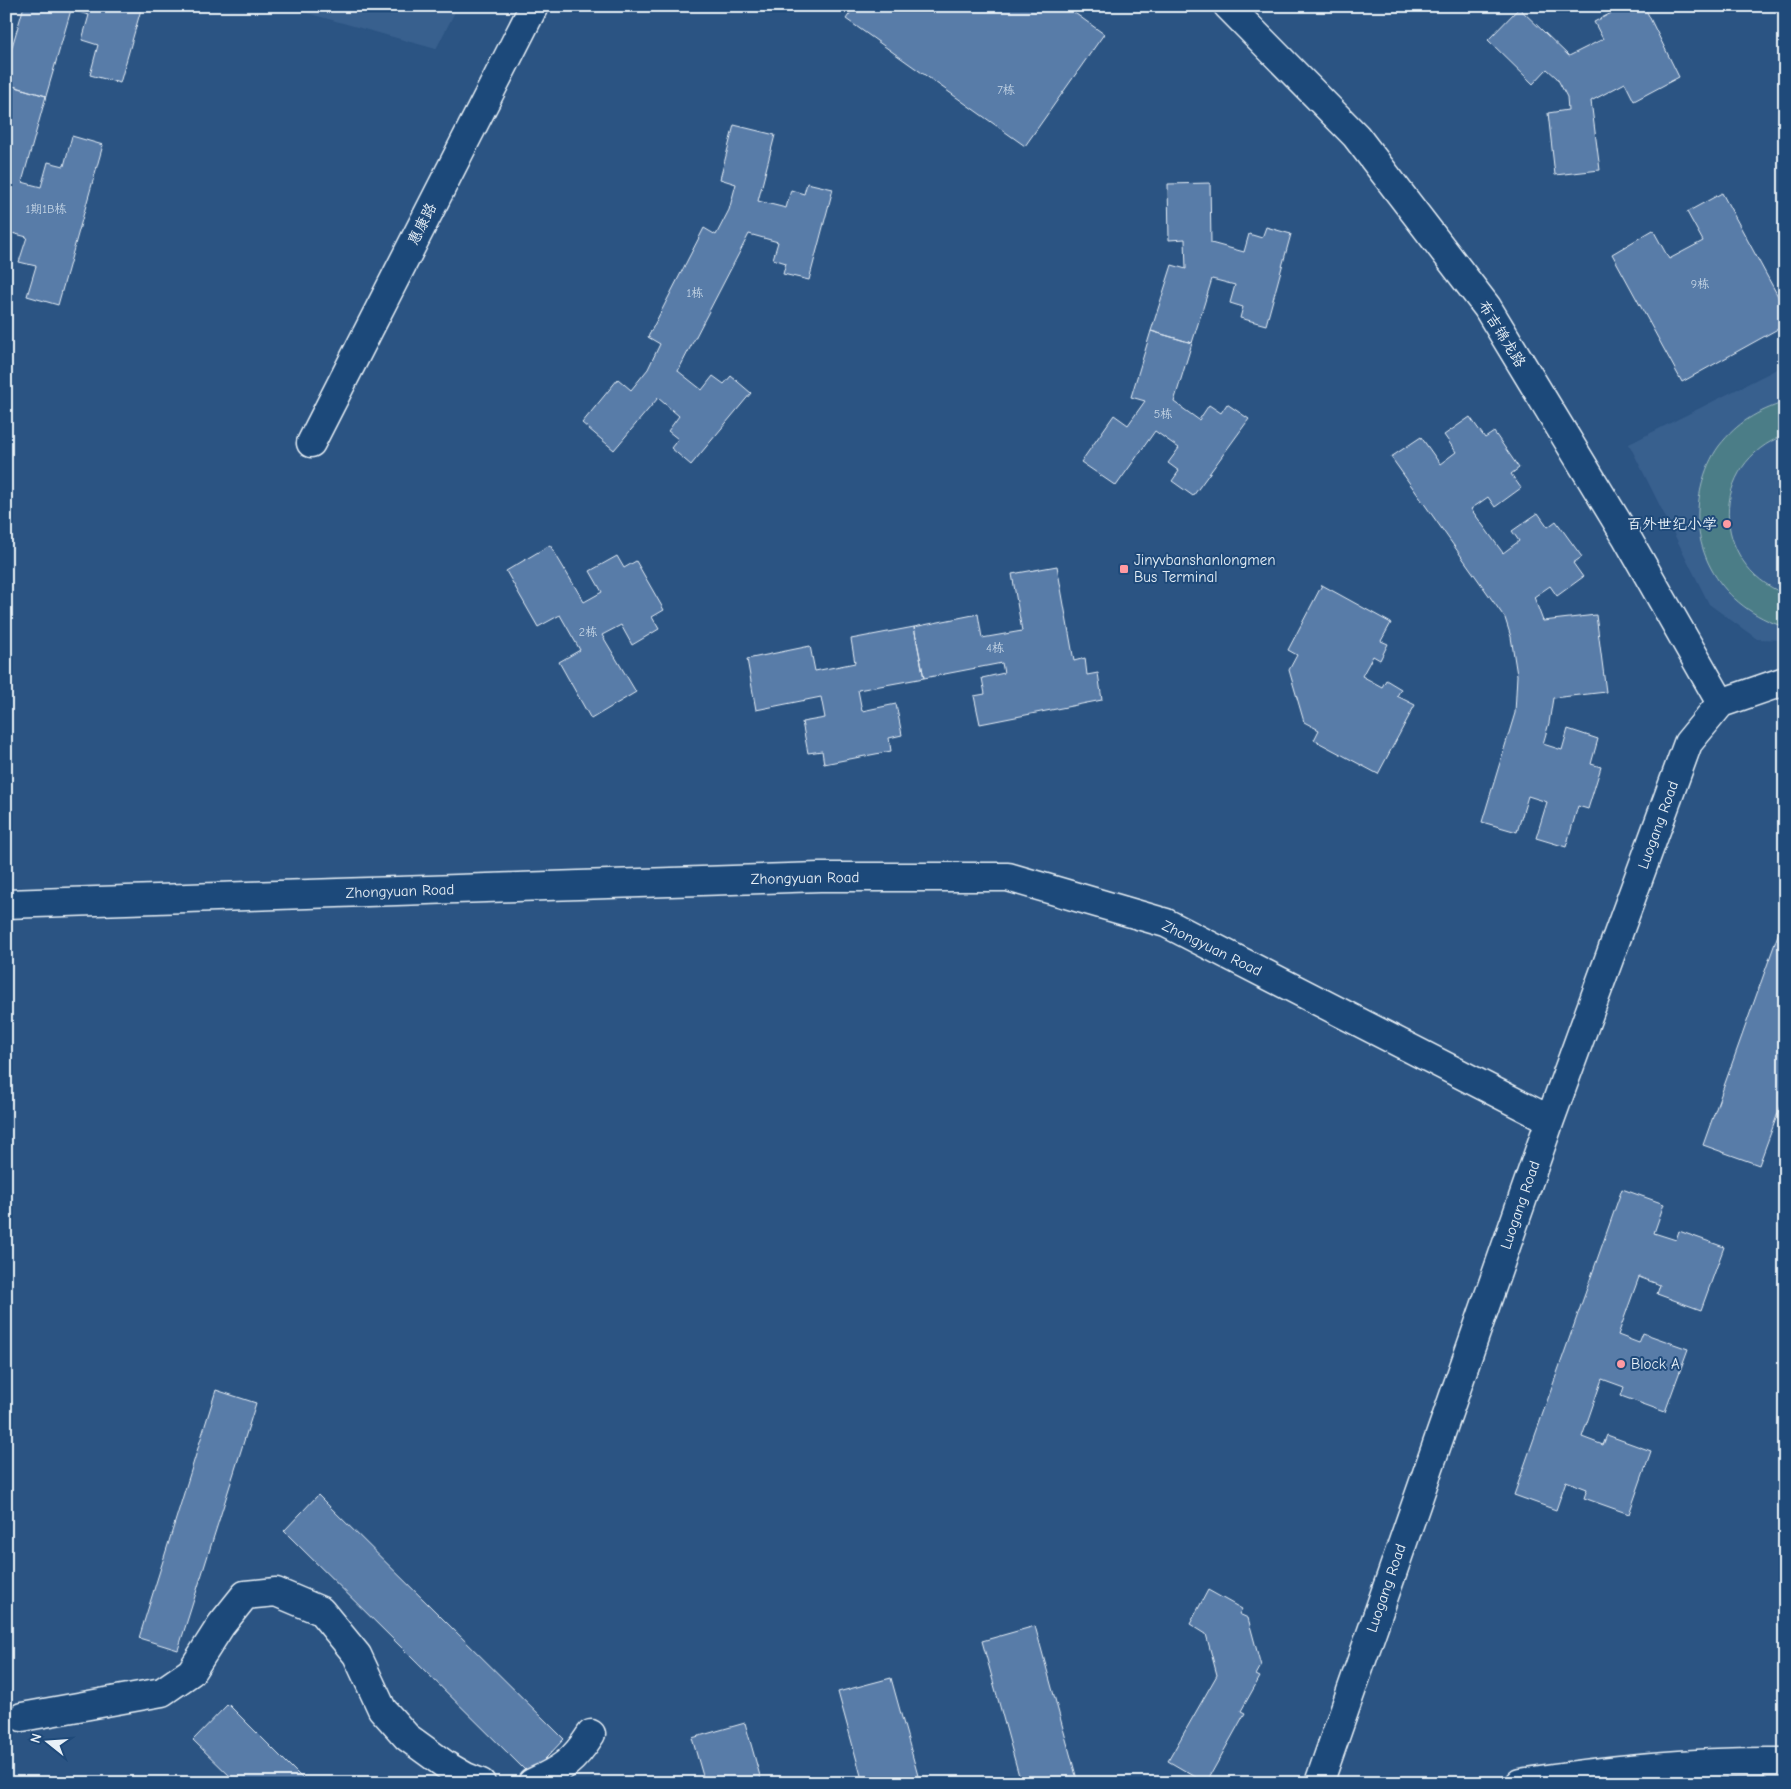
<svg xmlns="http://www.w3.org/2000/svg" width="1791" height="1789" viewBox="0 0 1791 1789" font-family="'Comic Neue','LXGW WenKai TC',sans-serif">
  <rect width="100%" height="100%" fill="#2b5483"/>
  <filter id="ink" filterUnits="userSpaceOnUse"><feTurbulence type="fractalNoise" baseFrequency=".02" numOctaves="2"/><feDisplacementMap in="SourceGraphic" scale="10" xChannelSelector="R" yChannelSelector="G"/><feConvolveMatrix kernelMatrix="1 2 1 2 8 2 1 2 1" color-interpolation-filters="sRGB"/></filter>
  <g filter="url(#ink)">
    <path fill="#39608e" d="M282,6H458L436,49Z
      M1785,365V640L1757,639L1709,604L1629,444Z"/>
    <path fill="#4c7d87" stroke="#9ab7c0" d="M1785,402V435C1709,463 1710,564 1785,594V627C1722,608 1685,549 1702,484C1705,471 1711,457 1719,446C1738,422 1756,412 1785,402Z"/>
    <path fill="#597ba8" stroke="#e8f1f8" d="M24,6H142L120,83L90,75L98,45L82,40L89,15L71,10L46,96L6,84V67Z
      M855,6H1065L1104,34L1025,146L846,19Z
      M1625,6H1644L1679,77L1634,101L1625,83L1591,101L1600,170L1555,175L1548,113L1568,110L1567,97L1557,78L1547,69L1533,84L1488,40L1519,8L1569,56L1603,39L1594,22Z
      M6,84L46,96L22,182L41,187L48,162L64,166L72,136L103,145L58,305L27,296L36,266L19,262L27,237L8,232L6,237Z
      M734,125L775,135L758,201L786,208L791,190L804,194L807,183L833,189L809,280L783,274L786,263L773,259L778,242L749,234L678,371L702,390L713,376L724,384L731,376L751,393L691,465L671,448L678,439L668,431L679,416L658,398L614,450L582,423L618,379L631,390L648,369L660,344L648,337L704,228L716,235L729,210L736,184L720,179Z
      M1210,183L1211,243L1244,252L1249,234L1262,238L1266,227L1291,234L1266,325L1240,318L1243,307L1230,303L1235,285L1212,279L1192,343L1151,331L1172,265L1186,269L1185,239L1169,240L1168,184Z
      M1722,193L1785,309V325L1682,382L1612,254L1653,230L1669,259L1703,241L1687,212Z
      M1151,331L1192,343L1174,402L1199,420L1209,405L1221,413L1227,404L1249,419L1193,496L1172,481L1179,471L1168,463L1179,448L1155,431L1116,486L1081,462L1114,415L1128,425L1145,401L1131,397Z
      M1470,417L1485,438L1494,432L1519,468L1511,474L1521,488L1495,507L1488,497L1471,509L1503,553L1519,541L1512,531L1538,513L1548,527L1556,521L1582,557L1573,563L1583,577L1557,596L1550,586L1534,597L1543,621L1596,615L1606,692L1553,698L1549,723L1543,744L1562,750L1568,729L1598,739L1591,764L1601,767L1588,809L1578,806L1566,847L1536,838L1547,802L1528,796L1517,832L1482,822L1515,713L1517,675L1511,637L1505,618L1391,457L1421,437L1440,464L1456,452L1444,435Z
      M550,545L584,602L602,592L590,571L617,556L624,568L636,561L664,610L652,617L659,629L632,645L621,625L602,635L636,692L591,719L559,662L580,650L560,615L538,627L506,571Z
      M1057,566L1074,661L1085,658L1087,675L1098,673L1102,700L980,724L974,696L985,694L982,678L1004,673L1002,663L924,678L914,627L978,614L982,638L1022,631L1012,574Z
      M1322,585L1391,623L1381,641L1388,644L1380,660L1373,656L1362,676L1382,687L1386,680L1401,689L1397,696L1415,705L1378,774L1314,740L1319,730L1304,722L1289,670L1297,655L1288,650Z
      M914,627L924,678L858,690L862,711L896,704L902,735L889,738L891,751L824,764L822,751L808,753L802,722L825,718L821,697L756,710L747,659L810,646L815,671L855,663L851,639Z
      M1785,915V1094L1759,1165L1703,1145Z
      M1622,1189L1664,1204L1654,1233L1676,1240L1679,1231L1724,1247L1701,1310L1657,1294L1660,1285L1639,1277L1618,1335L1639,1343L1643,1333L1688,1349L1665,1412L1621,1396L1624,1387L1602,1379L1582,1437L1603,1445L1607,1435L1651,1451L1629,1514L1584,1498L1587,1489L1566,1481L1556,1510L1514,1495Z
      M216,1390L256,1403L178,1650L139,1638Z
      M318,1495L564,1739L530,1775L284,1531Z
      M1208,1590L1242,1609L1239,1614L1248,1618L1261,1666L1256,1675L1260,1677L1241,1711L1245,1713L1206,1783L1168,1761L1217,1675L1206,1634L1190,1624Z
      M1035,1626L1078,1783H1021L982,1641Z
      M891,1678L920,1783H863L838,1692Z
      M228,1704L307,1783H237L193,1740Z
      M745,1723L762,1783H705L692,1738Z"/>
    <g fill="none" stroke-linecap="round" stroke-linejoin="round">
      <defs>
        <path id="pedestrian" d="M22,1717L162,1692L191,1672L221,1625L245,1595L276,1592L321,1611L357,1655L382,1709L407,1737L447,1766L466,1777L481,1783
          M532,1783C561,1770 574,1761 591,1734"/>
        <path id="minor" d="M311,443L534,6"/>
        <path id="tertiary" d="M1228,6L1356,136L1487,307L1627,538L1721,703
          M6,904L820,877H1008L1166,923L1550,1120
          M1319,1783L1550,1120L1688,743L1721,703L1785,681
          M1520,1783C1607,1769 1696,1761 1785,1762"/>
      </defs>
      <use href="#pedestrian" stroke="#e8f1f8" stroke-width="31"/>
      <use href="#minor" stroke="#e8f1f8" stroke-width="31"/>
      <use href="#tertiary" stroke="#e8f1f8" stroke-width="31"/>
      <use href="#pedestrian" stroke="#1f4a7a" stroke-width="28"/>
      <use href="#minor" stroke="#1f4a7a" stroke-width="28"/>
      <use href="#tertiary" stroke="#1f4a7a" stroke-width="28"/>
    </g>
  </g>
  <g fill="#ff9aa2" stroke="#1f4a7a" stroke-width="2">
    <circle cx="1727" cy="524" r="5"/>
    <rect x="1119" y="564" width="10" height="10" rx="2.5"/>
    <circle cx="1621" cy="1364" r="5"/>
  </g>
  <g text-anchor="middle" stroke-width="4" stroke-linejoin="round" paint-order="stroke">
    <g font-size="12" fill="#c4d4e4">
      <text x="1006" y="94">7栋</text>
      <text x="46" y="213">1期1B栋</text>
      <text x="1700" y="288">9栋</text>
      <text x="695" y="297">1栋</text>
      <text x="1163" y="418">5栋</text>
      <text x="588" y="636">2栋</text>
      <text x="995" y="652">4栋</text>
    </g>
    <g font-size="15" fill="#e8f1f8" stroke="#1f4a7a">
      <text transform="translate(422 224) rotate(-63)" y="5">惠康路</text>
      <text transform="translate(1502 334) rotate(58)" y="5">布吉锦龙路</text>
      <text transform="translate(1658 825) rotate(-70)" y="5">Luogang Road</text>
      <text transform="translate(805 878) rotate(-1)" y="5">Zhongyuan Road</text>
      <text transform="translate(400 891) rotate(-2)" y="5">Zhongyuan Road</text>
      <text transform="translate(1212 948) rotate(26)" y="5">Zhongyuan Road</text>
      <text transform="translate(1520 1205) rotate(-71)" y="5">Luogang Road</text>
      <text transform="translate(1386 1588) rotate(-71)" y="5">Luogang Road</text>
    </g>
    <g font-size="15" fill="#e8f1f8" stroke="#1f4a7a" text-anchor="start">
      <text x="1717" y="529" text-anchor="end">百外世纪小学</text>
      <text x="1134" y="565">Jinyvbanshanlongmen<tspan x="1134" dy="17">Bus Terminal</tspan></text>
      <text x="1631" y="1369">Block A</text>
    </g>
  </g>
  <rect width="1791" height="1789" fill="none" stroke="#1f4a7a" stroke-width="25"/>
  <rect x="12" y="12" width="1766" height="1764" fill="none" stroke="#e8f1f8" stroke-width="2" filter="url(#ink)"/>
  <g transform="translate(48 1742) rotate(287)" stroke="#1f4a7a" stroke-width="4" paint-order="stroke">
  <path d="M0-4L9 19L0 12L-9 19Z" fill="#e8f1f8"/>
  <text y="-8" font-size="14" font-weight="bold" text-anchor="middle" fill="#e8f1f8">N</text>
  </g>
</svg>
